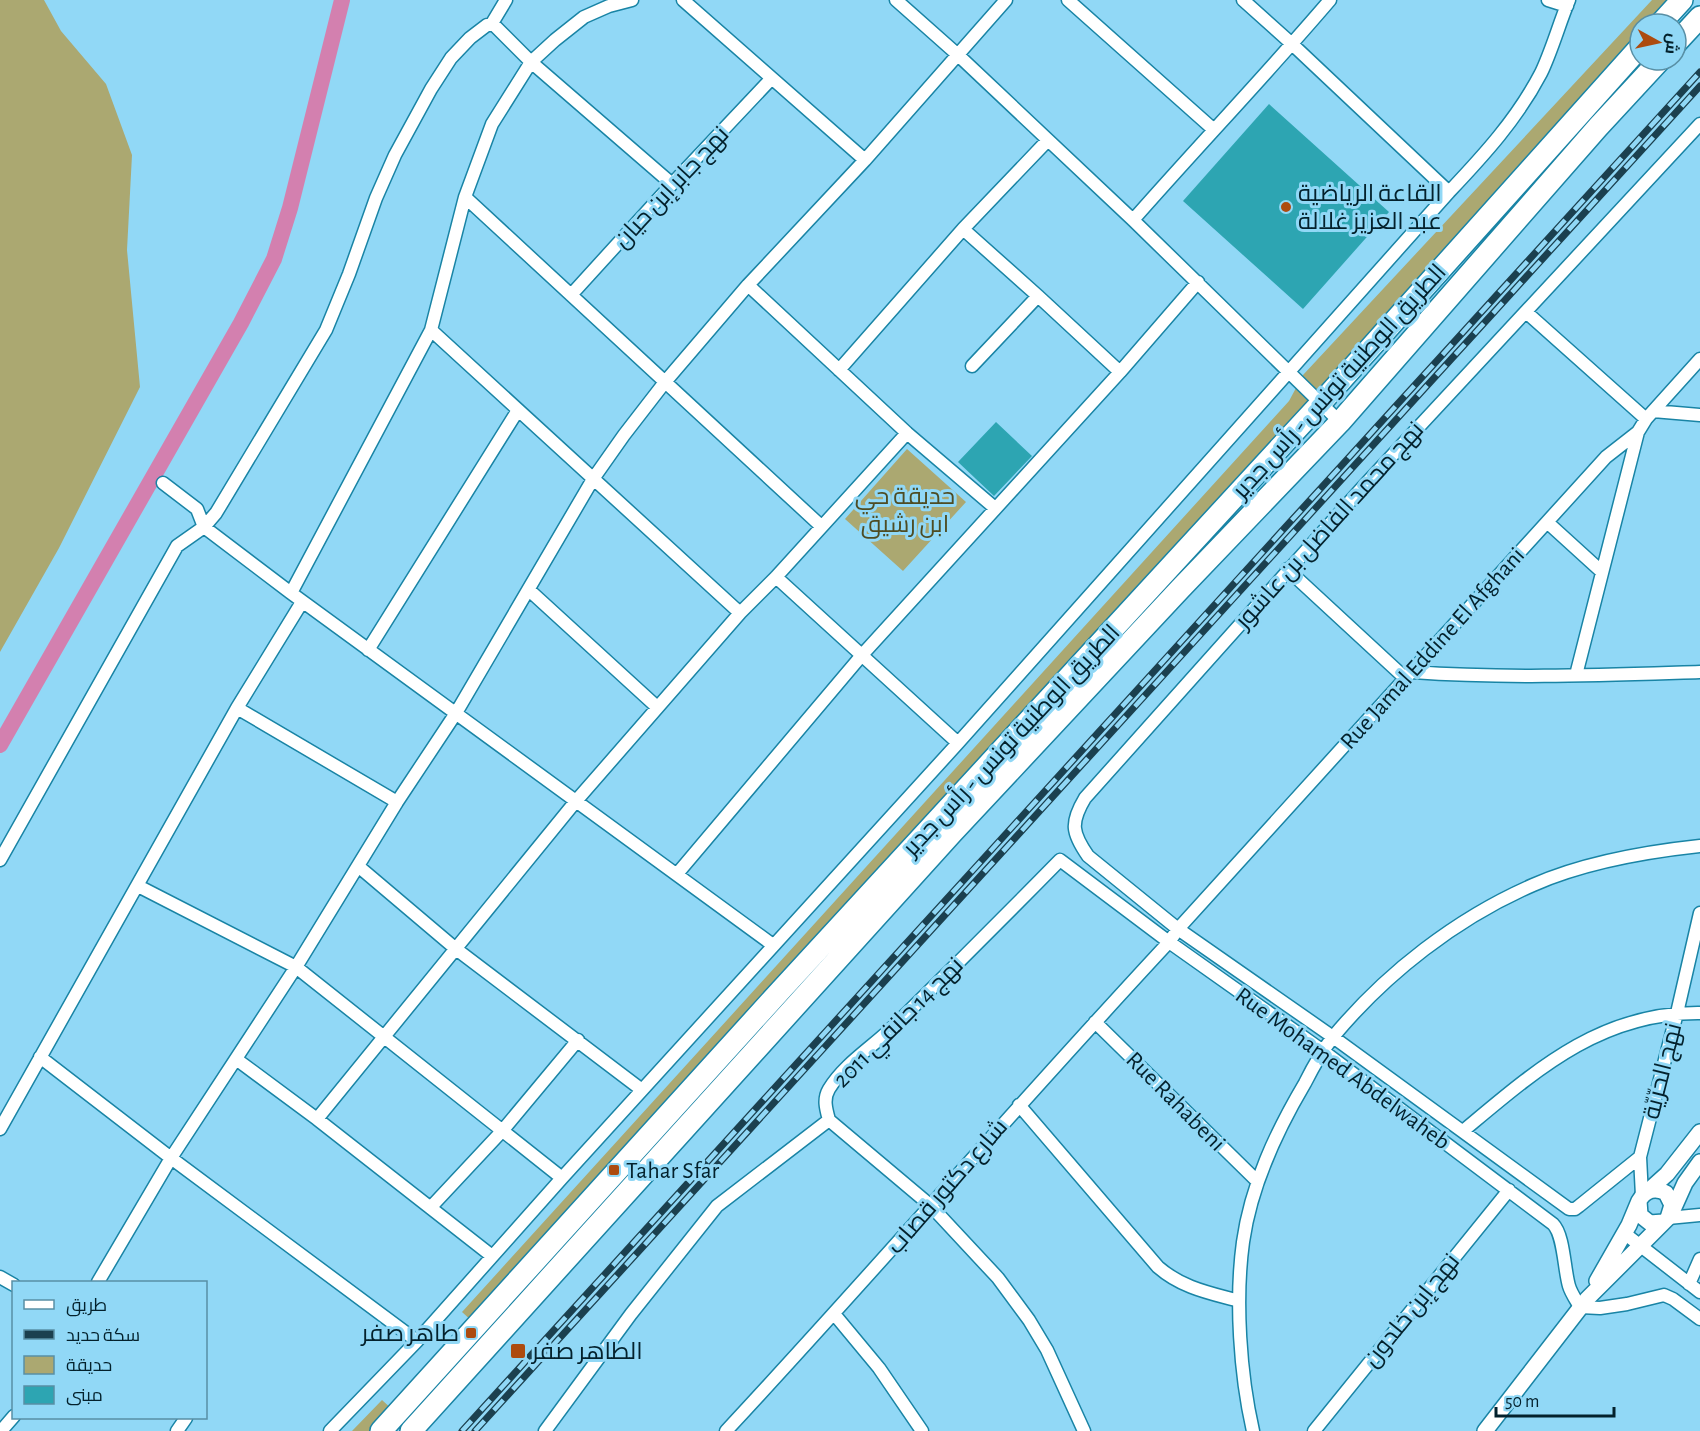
<svg xmlns="http://www.w3.org/2000/svg" width="1700" height="1431" viewBox="0 0 1700 1431" font-family="'Alegreya Sans',Cairo,sans-serif">
  <rect width="100%" height="100%" fill="#91d8f6"/>
  <path fill="#aba871" d="M0,0H44L61,31L106,84L132,155L127,250L140,387L59,548L0,652Z
    M1652,0H1676L1655,24H1640V40L473,1322L462,1312L1289,401L1303,375Z
    M907,449L966,502L903,571L845,519Z
    M382,1400L394,1411L377,1431H352Z"/>
  <g fill="none" stroke-linecap="round" stroke-linejoin="round">
    <path stroke="#d380af" stroke-width="16" d="M0,745L241,323L274,259L290,208L342,0"/>
  </g>
  <path fill="#2da5b2" d="M1269,104L1389,212L1303,309L1183,201Z
    M996,422L1032,456L994,496L958,462Z"/>
  <g fill="none" stroke-linecap="round" stroke-linejoin="round">
    <defs>
      <path id="minor" d="M683,0L865,160
        M896,0L958,55L1133,220L1340,422
        M1068,0L1213,129
        M1243,0L1292,44L1449,192
        M1548,0L1567,6
        M491,25L506,0
        M465,197L821,526
        M1133,220C1198,146 1266,75 1330,0
        M963,229L1038,296L1120,372
        M748,285L907,433L995,508
        M571,295L672,184L771,79
        M1526,312L1646,419
        M431,330L740,613
        M972,366L1038,296
        M839,370L963,229L1048,140
        M1653,411L1700,415
        M163,483L197,509L204,527L291,593L773,945
        M1547,522L1602,572
        M1287,569L1405,678
        M776,577L958,743
        M529,590L657,707
        M291,593L431,330L465,197L492,124L531,62L555,40L584,17L609,6L632,0
        M368,650L518,410
        M1413,672C1508,679 1604,675 1700,672
        M1576,675L1638,432
        M237,708L397,802
        M0,860L177,546L204,527L216,513L326,330L349,274L376,198L395,155L431,89L451,58L470,38L487,25H494L531,62L672,184
        M358,866L456,949L642,1090
        M677,874L862,655L1120,372L1198,282
        M138,886L296,967L562,1178
        M1095,1022L1257,1181
        M40,1057L171,1158L417,1341
        M236,1059L317,1119L492,1256
        M1019,1105L1158,1267C1182,1288 1210,1293 1239,1301
        M317,1119L576,801L740,613L776,577L907,433
        M829,1120L930,1205L998,1278L1029,1320L1047,1350L1084,1431
        M0,1129L237,708L302,602
        M1463,1131C1535,1071 1600,1012 1700,1013
        M1640,1157L1579,1206L1575,1209H1569L1333,1037L1178,929L1088,856C1072,833 1070,823 1085,798L1362,488L1700,124
        M1642,1196L1640,1157L1677,1013L1700,913
        M431,1207L503,1130L578,1040
        M1668,1218L1700,1215
        M1624,1233L1700,1292
        M0,1277L14,1285
        M98,1282L171,1158L296,967L397,802L456,713L593,479L624,435L665,382L748,285L865,160L1006,0
        M1689,1284L1700,1259
        M835,1315L879,1368L922,1431
        M1,1431L14,1416
        M177,1431L186,1418
        M330,1431L417,1341L562,1178L958,743L1449,192C1484,155 1517,119 1541,73C1552,50 1559,24 1569,0
        M545,1431L631,1314L717,1206L829,1120C826,1109 823,1099 829,1089C845,1063 874,1046 895,1025C950,971 1005,916 1060,860L1169,942L1323,1051L1553,1224C1564,1235 1564,1269 1569,1286C1571,1293 1576,1300 1580,1307L1600,1308L1627,1304L1664,1295L1673,1299L1700,1319
        M726,1431C876,1270 1019,1103 1169,942L1178,929L1606,457L1638,432L1646,419L1700,359
        M1253,1431C1240,1374 1235,1300 1243,1242C1251,1185 1276,1132 1305,1083C1313,1067 1322,1051 1333,1037C1386,973 1457,918 1533,885C1585,862 1644,852 1700,846
        M1314,1431L1509,1190"/>
      <path id="tertiary" d="M1647,1192L1667,1174L1700,1132
        M1672,1212L1685,1183L1700,1162
        M1597,1281L1629,1225L1639,1201
        M1485,1431L1587,1299L1668,1218L1672,1205L1666,1193C1655,1187 1645,1190 1639,1201L1640,1215L1650,1223L1663,1222"/>
      <path id="trunk" d="M1660,24L1682,0
        M1676,43L1700,17
        M381,1431L781,990L1320,404L1640,47
        M411,1431L952,833L1180,589L1340,422L1598,127L1660,60"/>
    </defs>
    <use href="#minor" stroke="#1984a5" stroke-width="15"/>
    <use href="#tertiary" stroke="#1984a5" stroke-width="18"/>
    <use href="#trunk" stroke="#1984a5" stroke-width="24"/>
    <use href="#minor" stroke="#fff" stroke-width="12"/>
    <use href="#tertiary" stroke="#fff" stroke-width="15"/>
    <use href="#trunk" stroke="#fff" stroke-width="21"/>
    <defs>
      <path id="rail" d="M462,1431L1700,72
        M475,1431L1700,86"/>
    </defs>
    <use href="#rail" stroke="#1b404f" stroke-width="7"/>
    <use href="#rail" stroke="#91d8f6" stroke-width="4.5" stroke-dasharray="14" stroke-linecap="butt"/>
  </g>
  <g fill="#ad4b0f" stroke="#91d8f6" stroke-width="2">
    <circle cx="1286" cy="207" r="6"/>
    <rect x="608" y="1164" width="12" height="12" rx="3"/>
    <rect x="465" y="1327" width="12" height="12" rx="3"/>
    <rect x="510" y="1343" width="16" height="16" rx="3"/>
  </g>
  <g text-anchor="middle" stroke-width="6" stroke-linejoin="round" paint-order="stroke">
    <g font-size="24" fill="#03212c" stroke="#91d8f6">
      <text transform="translate(671 187) rotate(-47)" y="8">نهج جابر إبن حيان</text>
      <text transform="translate(1339 381) rotate(-48)" y="8">الطريق الوطنية تونس - رأس جدير</text>
      <text transform="translate(1329 525) rotate(-48)" y="8">نهج محمد الفاضل بن عاشور</text>
      <text transform="translate(1432 648) rotate(-48)" y="8">Rue Jamal Eddine El Afghani</text>
      <text transform="translate(1011 740) rotate(-47)" y="8">الطريق الوطنية تونس - رأس جدير</text>
      <text transform="translate(898 1022) rotate(-45)" y="8">نهج 14 جانفي 2011</text>
      <text transform="translate(1343 1068) rotate(36)" y="8">Rue Mohamed Abdelwaheb</text>
      <text transform="translate(1662 1071) rotate(-76)" y="8">نهج الحرّيّة</text>
      <text transform="translate(1176 1101) rotate(45)" y="8">Rue Rahabeni</text>
      <text transform="translate(947 1186) rotate(-49)" y="8">شارع دكتور قصاب</text>
      <text transform="translate(1411 1310) rotate(-51)" y="8">نهج إبن خلدون</text>
    </g>
    <g font-size="24" fill="#03212c" stroke="#91d8f6" text-anchor="start">
      <text x="1298" y="201">القاعة الرياضية<tspan x="1298" dy="28">عبد العزيز غلالة</tspan></text>
      <text x="626" y="1178">Tahar Sfar</text>
      <text x="459" y="1341" text-anchor="end">طاهر صفر</text>
      <text x="532" y="1359">الطاهر صفر</text>
    </g>
    <g font-size="24" fill="#4e4c23" stroke="#91d8f6">
      <text x="905" y="504">حديقة حي<tspan x="905" dy="28">ابن رشيق</tspan></text>
    </g>
  </g>
  <rect x="12" y="1281" width="195" height="138" fill="#91d8f6" stroke="#588fa5" stroke-width="1.5"/>
  <rect x="24" y="1300" width="30" height="9" fill="#ffffff" stroke="#588fa5" stroke-width="1.5"/>
  <text x="66" y="1311" font-size="18" fill="#03212c">طريق</text>
  <rect x="24" y="1330" width="30" height="9" fill="#1b404f" stroke="#588fa5" stroke-width="1.5"/>
  <text x="66" y="1341" font-size="18" fill="#03212c">سكة حديد</text>
  <rect x="24" y="1356" width="30" height="18" fill="#aba871" stroke="#588fa5" stroke-width="1.5"/>
  <text x="66" y="1371" font-size="18" fill="#03212c">حديقة</text>
  <rect x="24" y="1386" width="30" height="18" fill="#2da5b2" stroke="#588fa5" stroke-width="1.5"/>
  <text x="66" y="1401" font-size="18" fill="#03212c">مبنى</text>
  <g transform="translate(1658 42) rotate(98)"><circle r="28" fill="#91d8f6" stroke="#588fa5" stroke-width="1.5"/>
  <path d="M0-4.5L10 22L0 15L-10 22Z" fill="#ad4b0f"/>
  <text y="-9" font-size="16" font-weight="bold" text-anchor="middle" fill="#03212c">ش</text>
  </g>
  <path d="M1496 1407v9h118v-9" fill="none" stroke="#03212c" stroke-width="3"/>
  <text x="1505" y="1407" font-size="18" fill="#03212c" stroke="#91d8f6" stroke-width="4.5" paint-order="stroke">50 m</text>
</svg>
